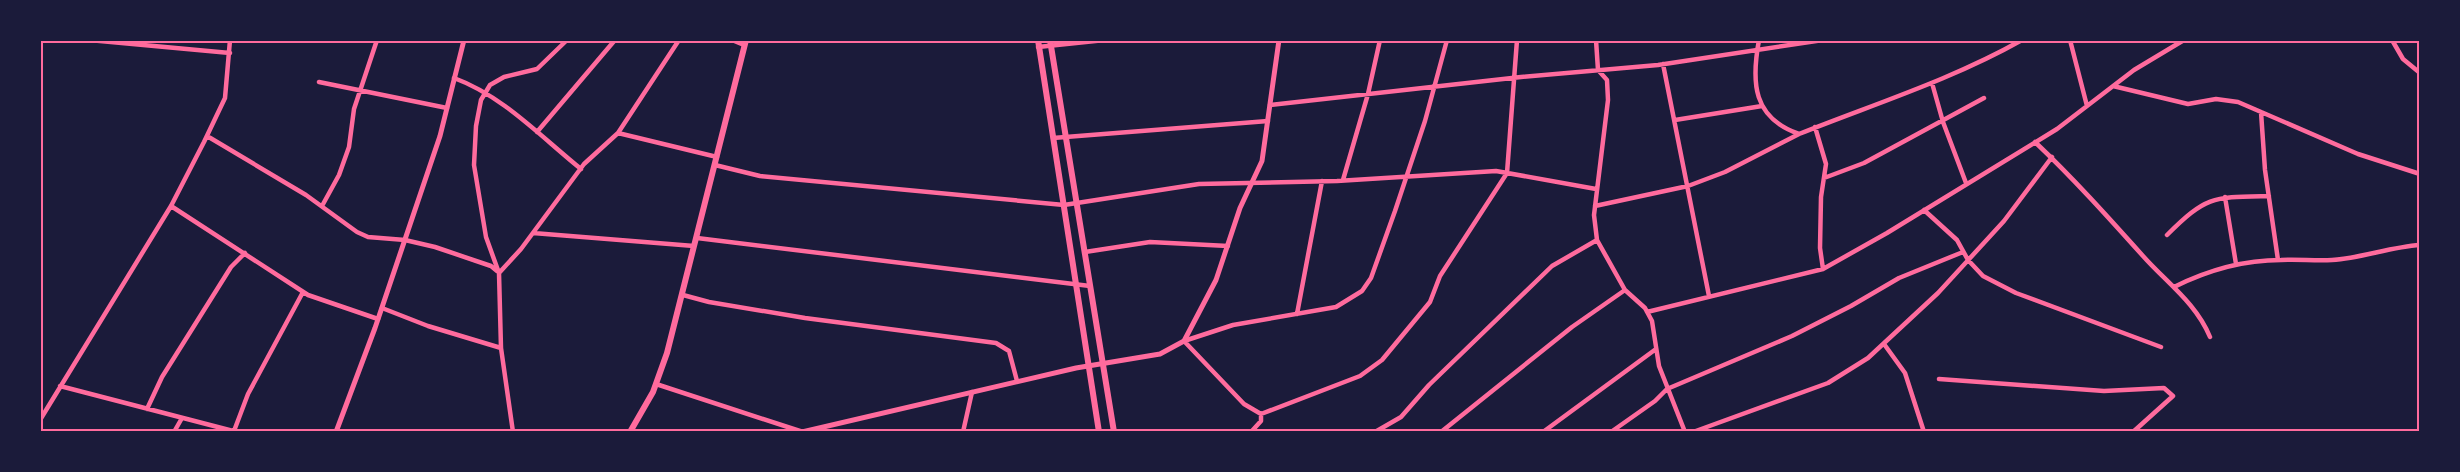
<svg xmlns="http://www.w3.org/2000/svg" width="2460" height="472" viewBox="0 0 2460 472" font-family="Figtree,sans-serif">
  <rect width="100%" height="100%" fill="#1b1b3a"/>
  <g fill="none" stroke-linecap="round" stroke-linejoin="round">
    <path stroke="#ff6b9d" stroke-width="4.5" d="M89,40L230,53
      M732,40L744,45
      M1596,40L1598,70L1607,80L1608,100L1594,215L1597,240L1625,290L1645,308L1652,321L1659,366L1685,432
      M1759,40C1751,83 1753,118 1799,134C1874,104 1951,80 2022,40
      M2070,40L2087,106
      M2392,40L2403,59L2420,73
      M1038,47L1105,40
      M1663,64L1709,296
      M454,78C503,96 540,136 581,169
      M319,82L447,108
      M1932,83L1943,122L1966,183
      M2113,86L2188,104L2216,99L2238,102L2358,154L2420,174
      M1270,105L1521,77L1658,65L1823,40
      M2261,112L2265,170L2278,260
      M1675,120L1762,106
      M1815,127L1826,164L1821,197L1820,248L1823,269
      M537,132L615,40
      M618,133L717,157
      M207,136L306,195L357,232L368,237L405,240L435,247L491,266L497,271
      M1053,138L1268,121
      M2035,142C2073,178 2108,217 2143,256C2167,283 2196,303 2210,337
      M715,165L760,176L1064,205L1199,184L1337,181L1496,171L1596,189
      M1824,178L1864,163L1984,98
      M1343,180L1368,94L1380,40
      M2225,197L2236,264
      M171,206L308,295L378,319
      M322,206L339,175L349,147L354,109L377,40
      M1595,206L1688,186L1725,172L1799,134
      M1924,210L1957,240L1968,260L1983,276L2016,293L2161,347
      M533,233L694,246
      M2167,235C2207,195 2214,197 2269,196
      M697,238L1090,286
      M1085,252L1150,242L1228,246
      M499,273L521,249L584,164L618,133L679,40
      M2174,287C2208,270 2243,260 2281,260C2298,259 2315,261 2332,260C2362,258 2390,247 2420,245
      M683,295L709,302L805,318L996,343L1009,351L1017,381
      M382,308L428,326L501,348
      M1647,312L1823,269L1887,233L2057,129L2134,70L2184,40
      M1297,314L1322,181
      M1884,344L1905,373L1924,432
      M1939,379L2104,391L2164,388L2173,396L2133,432
      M656,384L803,432
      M60,386L237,432
      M147,409L162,377L231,267L245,253
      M1261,414L1360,376L1382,360L1430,302L1440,276L1507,173L1517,40
      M40,420L171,206L204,142L225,98L230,40
      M234,431L248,394L303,292
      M174,432L182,418
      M513,432L501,348L499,273L486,237L474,165L476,126L481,100L490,85L504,77L537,69L567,40
      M963,432L972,392
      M1251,432L1261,421V414L1244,404L1184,341L1233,325L1336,307L1362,291L1371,278L1395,211L1425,121L1447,40
      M1375,432L1401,417L1429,385L1552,266L1597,240
      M1441,432L1572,327L1625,290
      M1543,432L1656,349
      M1611,432L1655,401L1667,389L1792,336L1851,306L1899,278L1963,252
      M1693,432L1828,383L1868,358L1938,293L2004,221L2052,157"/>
    <path stroke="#ff6b9d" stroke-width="5" d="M336,432L375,328L440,136L464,40
      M802,432L1076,368L1160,354L1184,341L1216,280L1240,208L1262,161L1279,40"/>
    <path stroke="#ff6b9d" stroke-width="6" d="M1038,40L1099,432
      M1050,40L1114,432
      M630,432L653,392L667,353L746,40"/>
  </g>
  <rect width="2460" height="472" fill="none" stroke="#1b1b3a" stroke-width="84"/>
  <rect x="42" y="42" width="2376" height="388" fill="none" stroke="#ff6b9d" stroke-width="2"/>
</svg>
